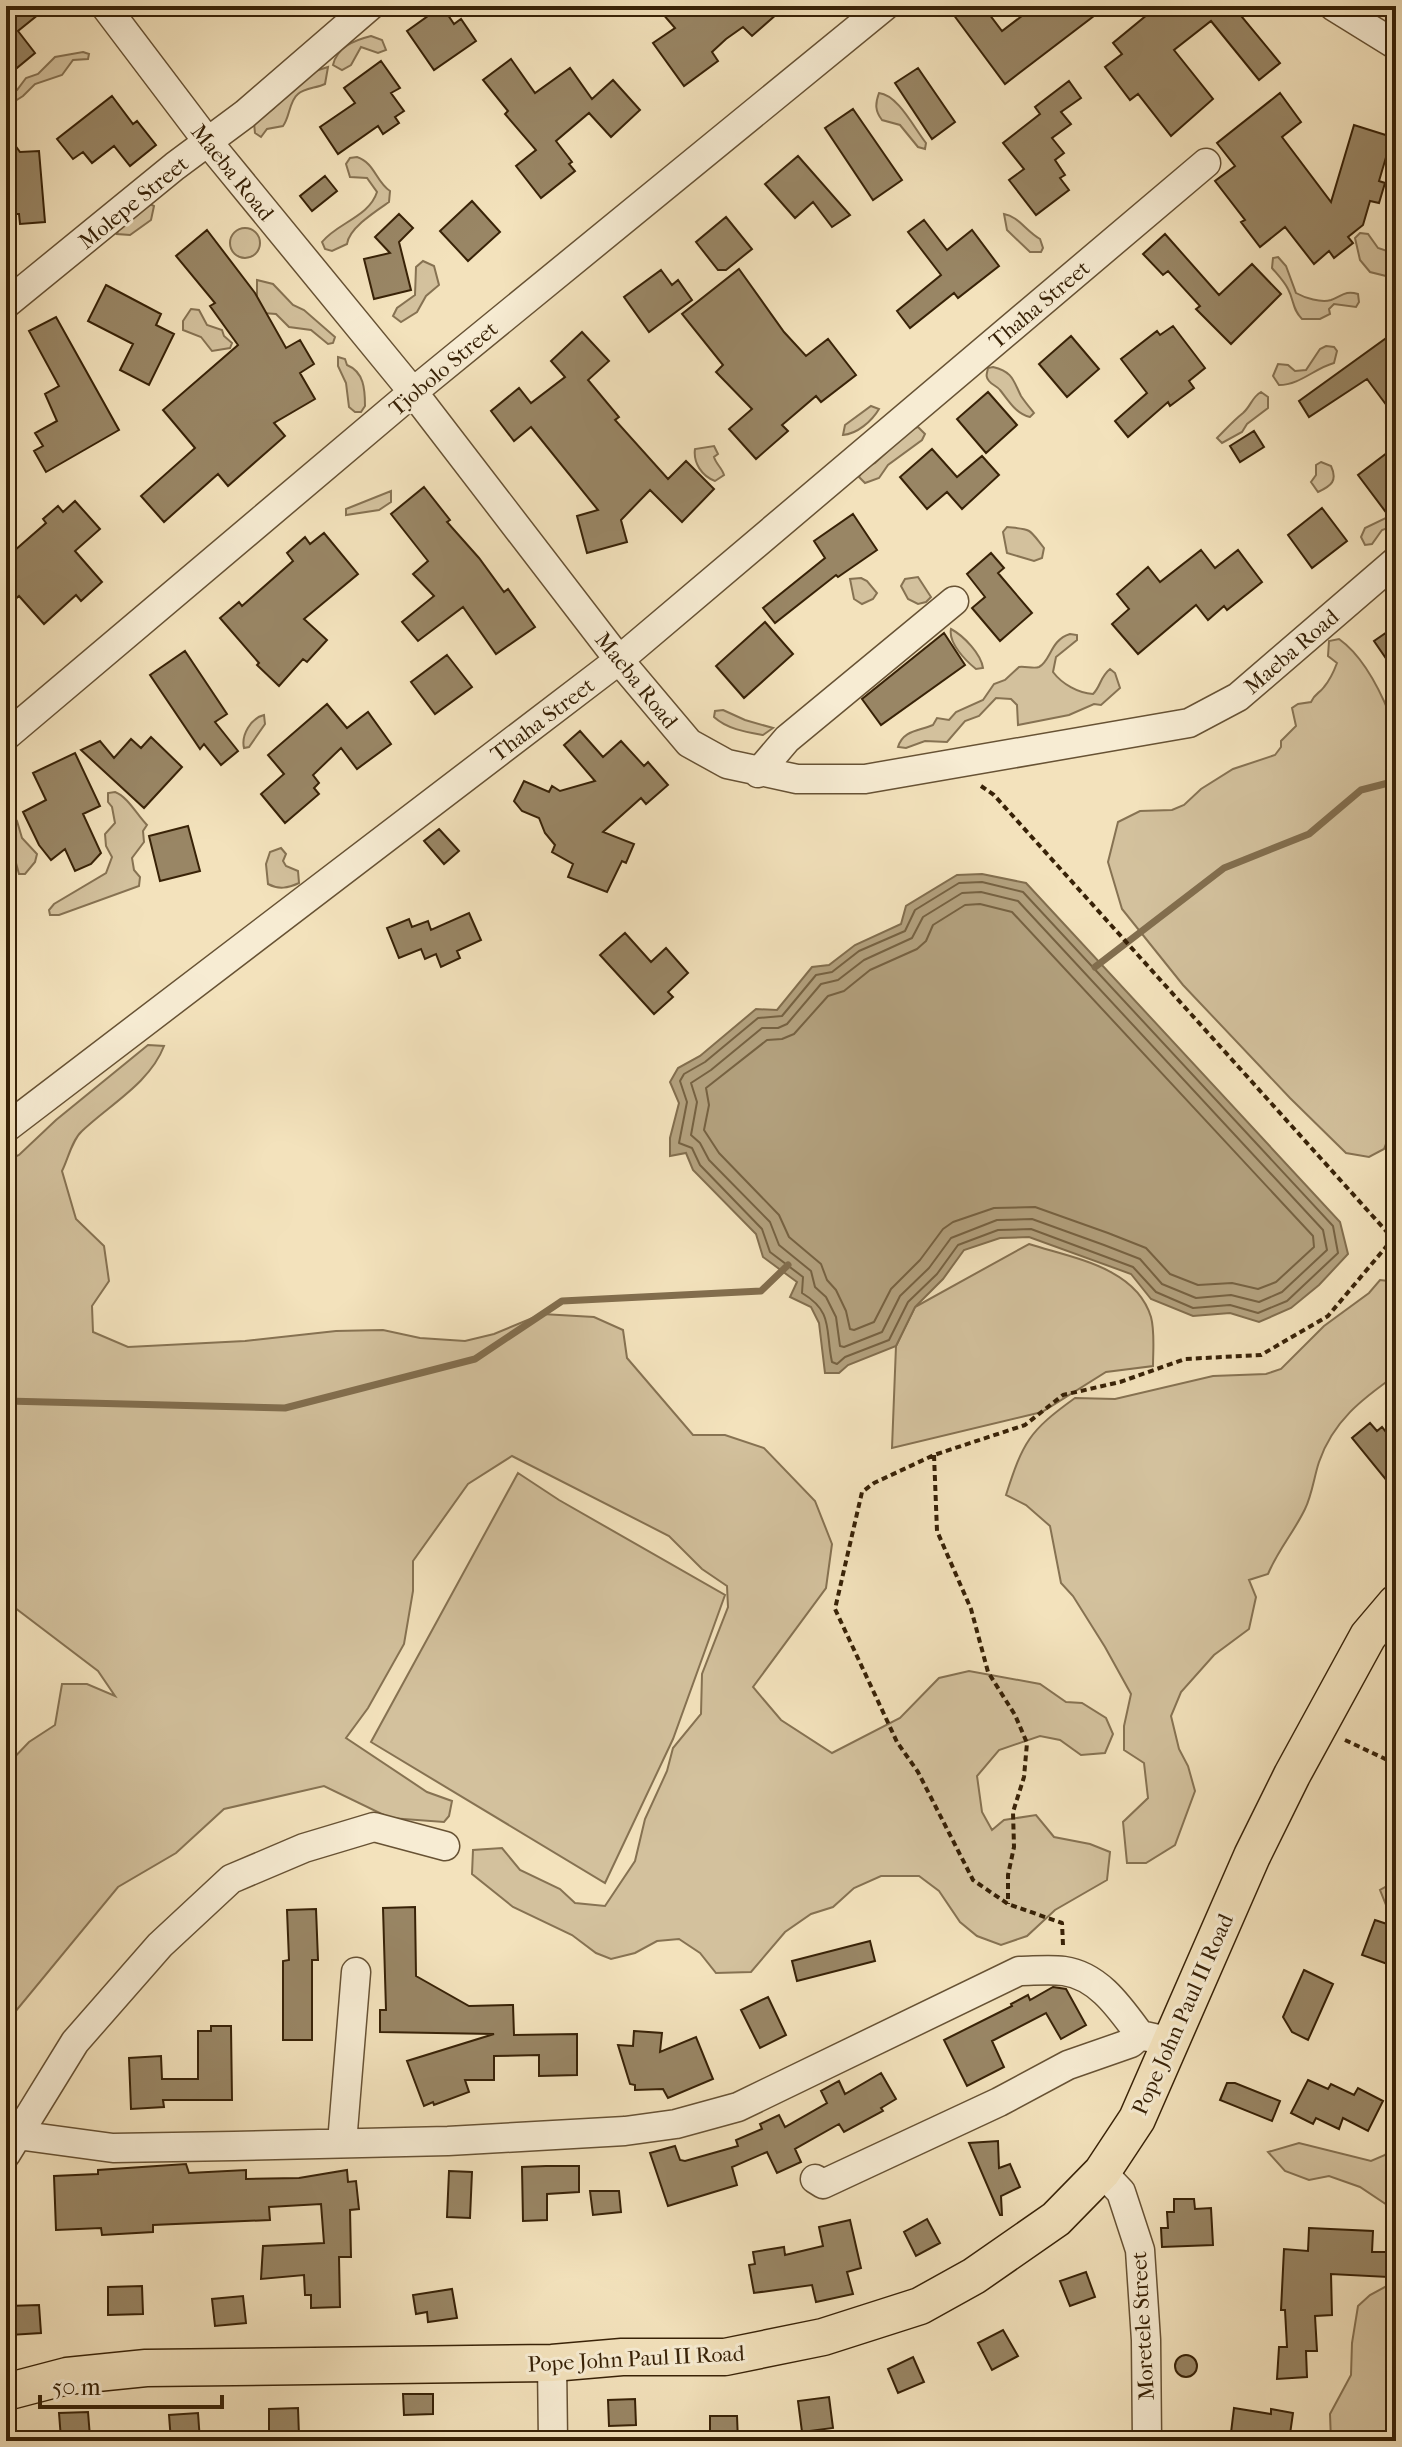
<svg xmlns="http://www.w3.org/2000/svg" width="1402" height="2447" viewBox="0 0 1402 2447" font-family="'IM FELL French Canon',serif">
  <rect width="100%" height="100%" fill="#f3e2bc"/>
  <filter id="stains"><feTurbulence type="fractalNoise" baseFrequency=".0025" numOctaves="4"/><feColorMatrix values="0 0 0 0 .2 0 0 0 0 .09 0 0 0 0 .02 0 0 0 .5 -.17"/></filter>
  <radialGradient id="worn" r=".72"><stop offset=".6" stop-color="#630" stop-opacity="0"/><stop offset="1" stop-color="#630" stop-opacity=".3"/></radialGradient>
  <path fill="#d3c19d" stroke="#867252" stroke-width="2" d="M371,36L382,40L386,50L378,53L361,47L351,65L342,70L333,65C337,47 355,40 371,36Z
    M83,52L89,54L88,59L73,60L62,75L35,84L23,96L12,103L6,113V92L17,90L26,78L38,74L55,57Z
    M328,67L325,84C317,88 304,88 298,94C289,101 290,117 283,126L267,129L261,137L255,133L254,123L274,108L285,91L312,72Z
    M879,93C898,95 914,128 926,143L925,149L918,147L900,125L882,120C875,111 875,104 879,93Z
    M357,157C375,163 376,182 390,191L389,202C376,211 349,228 347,244L332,251L325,249L322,242C337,223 369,217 377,192L367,178L350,177L346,164L350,158Z
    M148,203L154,206L151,220L130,235L117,234L119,228Z
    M1004,214C1018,216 1026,231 1040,239L1043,248L1041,252H1030L1007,230Z
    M230 243a15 15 0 1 1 30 0a15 15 0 1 1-30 0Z
    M1360,233L1368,234L1378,248L1396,254V261L1389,267L1386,276L1370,272L1360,260L1355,238Z
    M1278,257L1286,266L1296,293C1305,298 1321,303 1331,300C1342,296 1345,290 1358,294L1359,302L1356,307L1334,304L1329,309L1330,314L1320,319H1302C1292,309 1294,300 1288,289C1284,281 1278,275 1272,268L1273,258Z
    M423,261L434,266L439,285L426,296L417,312L401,322L393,316L397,308L415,295L416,267Z
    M257,280L273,284L293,305L304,310L335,337L333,343L328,344L311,330L289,327L276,314L263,313L257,300Z
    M191,309L199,310L207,325L222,330L224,336L232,343L230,348L212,351L201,337L183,330V321Z
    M1326,346L1334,347L1337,351L1334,363C1315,368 1300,385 1279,385L1273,376L1278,364L1288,365L1295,371L1306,370L1320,349Z
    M338,357L345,359L347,365C364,372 365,389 365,406L361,412H355L349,407L346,383L338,366Z
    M993,367C1013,372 1013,380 1021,396C1025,402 1030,408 1034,413L1030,417C1016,414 1009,401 1000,390C997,386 992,385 989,381C985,376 987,374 988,368Z
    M1261,392L1268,397V408L1247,424L1242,432L1222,443L1217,438C1226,429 1233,421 1243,413C1251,406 1252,397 1261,392Z
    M871,406L879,409C872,421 857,434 843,435L845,425Z
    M918,427L925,434L922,440L888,465L879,478L865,483L859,477L864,468L875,463L890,449L903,432Z
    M714,446L718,454L714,457C716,464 722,468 724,475L715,481C702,476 693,463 695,449Z
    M1321,462L1331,466C1338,481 1331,486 1318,492L1311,482L1316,475V465Z
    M391,491V502L379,510L346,515V509Z
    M1396,513V525L1382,530L1372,544L1365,545L1361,537L1365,528Z
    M1007,527C1033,530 1028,528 1044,548L1042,558L1034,561L1007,553L1003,532Z
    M918,577L931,597L926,602L918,604L908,599L901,586L905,579Z
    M861,578L867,581L877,593L873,599L862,604L854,599L850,579Z
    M951,629C964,636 981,654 983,668L976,669C966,661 948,643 951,629Z
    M1070,634L1077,635V640L1056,657L1053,672C1062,684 1078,693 1093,694C1101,686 1100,677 1110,669L1115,673L1120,688L1101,705L1094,704L1069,715L1018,725L1017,705L1011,699L996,698L979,716L965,721L947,742L925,741L906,748L898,747C903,730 919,731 933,725L937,718L949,720L956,712L983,700L994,684L1005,680L1019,667C1025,666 1034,669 1039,667C1051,661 1050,640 1070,634Z
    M1339,639C1363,656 1379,688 1390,715H1396V1118L1384,1149L1369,1157L1346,1153L1290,1098L1183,985L1122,909L1108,862L1118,822L1140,811L1172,810L1184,805L1201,789L1233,769L1275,755L1281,747V741L1296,726L1292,708L1298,704L1311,702C1315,693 1319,694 1324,687C1329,681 1334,671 1337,663L1328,656L1329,641Z
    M723,710L745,720L773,728L763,735C746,732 727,729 714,717L715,711Z
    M264,715L265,724L249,747L244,748C241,735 251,718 264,715Z
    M115,792C128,797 137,815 147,825L143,831L144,842L132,858L134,870L140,877L139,886L59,915H50L49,910L54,904L106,873L112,857L106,846L105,834L115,823L112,807L108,802V793Z
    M6,806L17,821L22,838L37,854L35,862L25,874H19C13,852 6,829 6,806Z
    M281,848L286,854L283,861L286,866L298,871L299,883C288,888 279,890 268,884L266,864L270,852Z
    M148,1045L164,1046C150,1083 109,1105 82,1131C72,1140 68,1159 62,1171L76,1219L104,1246L109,1281L92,1306L93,1332L128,1347L245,1341L336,1331L383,1330L420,1338L465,1341L494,1334L542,1314L594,1317L623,1330L627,1358L693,1435H725L764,1448L815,1501L832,1544L826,1588L753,1687L781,1720L832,1753L900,1718L939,1678L969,1671L1040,1684L1066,1702L1082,1703L1106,1718L1113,1734L1105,1753L1081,1755L1060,1740L1040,1736L999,1750L977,1776L982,1812L992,1830L1004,1820L1036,1815L1054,1837L1090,1844L1110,1852L1107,1880L1055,1910L1027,1936L1001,1945L977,1936L960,1922L939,1891L919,1876H881L854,1888L833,1907L811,1914L785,1932L751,1972L716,1973L700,1953L679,1939L657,1941L635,1953L611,1959L596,1953L572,1935L513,1907L472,1874L473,1850L502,1848L520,1870L560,1889L575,1903L605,1906L635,1861L645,1819L667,1771L673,1748L701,1714L702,1674L728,1607L727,1586L702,1569L669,1536L512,1456L468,1484L413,1561V1591L404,1644L368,1708L346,1738L427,1792L452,1801L449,1816L444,1822L390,1818L324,1786L224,1809L176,1853L118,1887L6,2023V1766L29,1742L55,1725L62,1684H87L115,1696L98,1671L6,1601V1161L19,1155L56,1120Z
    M1029,1244C1072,1258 1136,1267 1151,1317C1155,1332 1153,1351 1153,1366L1106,1372L1042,1412L892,1448L896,1346L915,1307Z
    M1380,1280L1396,1282V1375C1362,1399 1333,1421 1319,1462C1314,1477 1312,1495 1305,1509C1294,1532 1278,1550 1268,1574L1249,1580L1256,1597L1249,1629L1214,1655L1181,1692L1171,1716L1179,1749L1188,1766L1195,1791L1175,1845L1146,1863H1127L1123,1822L1148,1798L1144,1763L1124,1750V1726L1131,1694L1105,1647L1073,1596L1061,1583L1050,1526L1026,1505L1006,1495C1023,1442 1029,1431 1075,1398L1115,1399L1213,1376L1266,1374L1281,1369L1324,1326L1369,1293Z
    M518,1473L559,1500L725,1595L673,1739L605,1883L371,1742Z
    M1396,1881V1913L1388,1910L1380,1890Z
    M1396,2139V2211L1360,2187L1329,2176L1309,2180L1285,2171L1268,2152L1299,2143L1371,2161L1385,2155Z
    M1396,2281V2441H1331L1330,2414L1351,2375L1352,2343L1358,2306L1370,2295Z"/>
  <path fill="#b3a17e" stroke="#826e4e" stroke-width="2" d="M982,874L1026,883L1340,1222L1348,1254L1319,1285L1291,1308L1259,1322L1230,1313L1193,1316L1151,1299L1131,1274L1029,1237L1000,1238L964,1250L943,1279L915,1307L896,1346L848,1365L839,1373H825L819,1323L811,1307L790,1297L797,1282L763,1257L756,1234L693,1170L686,1153L670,1156V1138L679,1103L670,1082L678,1068L700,1056L756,1009L777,1010L812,967L829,965L855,945L901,924L906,906L957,875Z"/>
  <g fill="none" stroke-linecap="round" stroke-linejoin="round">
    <path stroke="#766242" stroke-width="2" d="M982,882L1023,892L1333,1226L1338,1253L1287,1301L1258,1313L1230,1305L1193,1308L1156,1292L1133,1267L1031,1229L998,1230L958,1245L937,1274L908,1302L889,1340L845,1357L837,1364L832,1362C825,1330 834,1312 802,1293L803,1277L770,1252L762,1229L700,1165L692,1148L679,1143L687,1102L680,1081L684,1074L705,1062L758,1018L782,1016L816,975L832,972L859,951L905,931L915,910L959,883Z
      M981,892L1018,901L1323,1230L1327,1250L1282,1292L1259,1302L1231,1295L1196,1298L1162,1284L1140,1259L1104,1245L1032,1219L997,1220L951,1238L929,1268L900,1296L882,1332L844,1347L840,1346L836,1317L826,1297L815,1287L811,1271L779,1245L770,1222L709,1160L700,1143L691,1135L697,1102L691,1083L711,1070L762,1028H778L787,1024L821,984L838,980L864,960L912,938L923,917L962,893Z
      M980,904L1012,912L1313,1236L1314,1247L1276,1282L1258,1289L1232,1283L1198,1285L1170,1274L1146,1248L1108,1233L1035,1207L994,1208L953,1222L943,1229L920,1260L891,1289L874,1322L854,1330L850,1329L846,1311L836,1290L827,1280L821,1264L789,1237L779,1215L719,1153L704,1130L709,1105L706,1088L767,1040L782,1039L794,1034L828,996L844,991L870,970L917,949L926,941L933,925L965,905Z"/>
    <path stroke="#826e4e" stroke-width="7" d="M1095,967L1224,868L1309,834L1361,790L1396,781
      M6,1401L285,1408L475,1359L562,1301L761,1291L788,1265"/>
  </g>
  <path fill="#998665" stroke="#382207" stroke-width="2" d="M6,6H49L18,31L35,53L6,77Z
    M442,6L454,24L461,19L476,41L434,70L407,31Z
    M656,6H786L752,36L743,27L726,39L712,52L718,61L684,86L653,43L675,28Z
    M963,6H983L1002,31L1035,6H1107L1005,84L953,14Z
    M1142,6H1233L1280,63L1259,80L1211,21L1174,50L1213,99L1171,136L1138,94L1130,100L1105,67L1122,54L1113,43L1148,14Z
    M511,59L535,93L570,68L592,99L613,80L640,110L611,137L589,113L556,141L572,162L569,164L575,171L541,198L516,166L536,150L505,114L508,111L483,80Z
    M381,61L400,88L391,93L404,111L395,117L399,123L383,134L378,126L338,154L320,127L355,103L344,88Z
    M918,68L955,122L932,139L895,83Z
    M1069,81L1081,98L1061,112L1071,124L1052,138L1064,153L1055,160L1065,175L1060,178L1069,190L1036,215L1009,180L1024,169L1003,143L1040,114L1035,107Z
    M1280,93L1301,122L1282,137L1331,202L1354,125L1392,137L1379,181L1385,183L1379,203L1370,201L1363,225L1348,237L1353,243L1334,258L1329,251L1314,264L1285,227L1260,247L1241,222L1245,220L1215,181L1235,166L1217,143Z
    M112,96L133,124L137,121L156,145L130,166L114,146L92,163L83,152L73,159L57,139Z
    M853,109L902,180L873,200L825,128Z
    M6,133L20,152L39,151L45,222L20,224L19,214H14L10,202H6Z
    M798,156L850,215L832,227L813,202L795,218L765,184Z
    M325,176L337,191L312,211L300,196Z
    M472,201L500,232L468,261L440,231Z
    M399,214L413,228L399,242L411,290L374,299L364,259L390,253L375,237Z
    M726,217L752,249L726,270H718L696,242Z
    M924,220L947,250L972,230L999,266L958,298L954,293L910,328L897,311L941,275L908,232Z
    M207,230L255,293L286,348L300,340L314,364L300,373L315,399L274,423L285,436L228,486L218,474L164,522L141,496L195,448L163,410L238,345L210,306L215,303L176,256Z
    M1165,234L1219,295L1252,264L1281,294L1231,344L1196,309L1200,306L1168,271L1163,275L1143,254Z
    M739,269L784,332L806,356L828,339L856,375L821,402L816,396L782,425L788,431L756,459L729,429L752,409L716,372L723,365L682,314Z
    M661,270L672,285L678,280L692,300L649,332L624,297Z
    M106,285L161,314L156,325L174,334L149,385L120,370L133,344L88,321Z
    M56,317L119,430L46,472L34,451L43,446L35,433L57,421L45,394L59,386L29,331Z
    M1173,326L1205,368L1189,381L1194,388L1170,406L1168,402L1128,437L1115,421L1147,393L1121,359L1157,331L1160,335Z
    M1396,331V418L1367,379L1309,417L1299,401Z
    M582,332L609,361L588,380L619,417L615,420L668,479L686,461L714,489L682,522L650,490L621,520L627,542L587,553L577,516L598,510L531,427L514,441L491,411L519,388L531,403L565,377L551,361Z
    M1071,336L1099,369L1067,397L1039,364Z
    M988,392L1017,425L986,453L957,419Z
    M1254,431L1264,447L1240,462L1230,446Z
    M1396,446V503L1385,511L1358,475Z
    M932,449L957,477L982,456L999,475L962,509L947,492L927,509L900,477Z
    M424,487L450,520L447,522L479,558L504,592L508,589L535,627L496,654L463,607L418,641L402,622L434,596L413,574L428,561L391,514Z
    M75,501L100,529L75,551L102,582L81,601L76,595L44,624L19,596L6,607V558L46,523L43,519L58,506L63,512Z
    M1322,508L1347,541L1312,568L1288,535Z
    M853,514L877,550L838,577L836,575L775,623L763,608L825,558L814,541Z
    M324,533L358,574L304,619L327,640L307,662L303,659L279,686L257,665L259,663L220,618L239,602L242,606L293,561L287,553L305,537L310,544Z
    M1201,550L1215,568L1238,550L1262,582L1227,610L1224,606L1208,620L1196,605L1138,654L1112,624L1129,609L1117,594L1148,567L1160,582Z
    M991,553L1004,568L998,573L1032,613L1000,641L972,608L985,597L967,574Z
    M765,622L793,654L744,698L716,666Z
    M1396,626V673L1374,641Z
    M944,633L965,665L881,725L862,699Z
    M185,651L227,714L215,722L238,751L221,765L204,744L200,749L150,675Z
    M447,655L472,687L435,714L411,682Z
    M327,704L347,728L368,712L391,744L357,769L341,748L313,775L319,783L314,788L319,794L285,823L261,794L284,774L268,755Z
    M580,731L603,757L621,741L644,766L648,762L668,785L646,804L641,798L603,832L634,844L626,863L622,861L607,892L568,877L573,864L552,852L555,845L545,833L539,818L522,811L514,801L524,781L549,792L552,786L560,791L595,781L564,745Z
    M151,737L182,767L144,808L81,750L100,741L114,758L131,739L141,748Z
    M75,753L100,806L83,814L101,853L91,864L75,871L65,849L51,860L39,845L23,812L46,800L33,773Z
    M188,826L200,871L160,881L149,836Z
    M439,829L459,851L444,864L424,841Z
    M469,913L481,940L457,951L460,958L441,967L436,954L425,959L421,949L399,958L387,928L409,919L412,927L428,921L431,930Z
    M625,933L651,962L666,948L688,973L668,992L673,997L654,1014L600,955Z
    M1370,1423L1377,1431L1382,1427L1396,1445V1492L1352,1438Z
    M415,1907L416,1976L469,2006L513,2005L514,2035L577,2034V2075L539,2076V2055L494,2056V2080H465L469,2092L434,2105L433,2102L424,2106L407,2061L494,2034L380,2032V2010H386L383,1908Z
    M316,1909L318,1960H312V2040H283V1961L289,1960L287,1910Z
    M1375,1920L1396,1927V1967L1362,1955Z
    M870,1941L875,1961L797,1981L792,1961Z
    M1304,1970L1333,1984L1308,2040L1292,2032L1283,2017Z
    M1053,1987L1066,1989L1086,2025L1061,2039L1046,2013L992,2041L1004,2067L967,2086L944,2040L1012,2006L1011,2004L1028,1995L1030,2000Z
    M768,1997L786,2035L760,2048L741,2010Z
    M211,2026H231L232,2100H163L164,2107L131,2109L129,2058L161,2056L162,2079H198V2031H211Z
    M634,2031L662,2033L660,2052L696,2037L713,2079L668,2098L663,2089L635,2090V2085L630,2084L618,2045L633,2046Z
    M881,2073L896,2099L881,2108L883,2111L844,2132L839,2124L795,2149L801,2162L777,2173L767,2152L732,2167L737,2185L668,2206L650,2153L675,2146L680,2160L685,2161L738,2146L736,2140L762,2129L760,2124L779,2115L785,2127L827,2103L821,2091L839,2081L845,2094Z
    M1308,2080L1328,2089L1331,2084L1354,2095L1358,2088L1383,2101L1368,2131L1343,2118L1339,2129L1316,2118L1313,2124L1291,2113Z
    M1227,2083H1235L1280,2101L1272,2121L1220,2100Z
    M998,2141L999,2168L1010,2164L1020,2187L1001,2196L1002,2215H1000L969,2143Z
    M186,2164L189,2173L246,2170V2179L299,2178L347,2170L348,2182L356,2181L359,2209L350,2210L351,2257H339L340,2307L311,2308V2295H305L304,2275L261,2279L263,2246L324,2243L321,2204L269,2207L270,2220L153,2225V2232L102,2235L101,2228L56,2230L54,2176L98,2174V2170Z
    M546,2166H579V2192L547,2194V2220L523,2221L522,2167Z
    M449,2171L472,2172L470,2218L447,2217Z
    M590,2191H619L621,2212L593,2215Z
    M1174,2199H1194L1195,2209L1211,2208L1213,2245L1162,2247L1161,2228H1168L1167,2212H1174Z
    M927,2219L940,2243L916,2256L904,2232Z
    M850,2220L861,2268L847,2272L853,2294L816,2302L812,2285L754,2293L749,2265L755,2264L753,2252L784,2247L785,2255L823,2246L819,2227Z
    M1309,2228L1373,2231L1372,2252H1389L1388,2277L1331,2274L1332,2315L1315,2316L1317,2351H1306L1307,2377L1277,2379L1279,2347H1287L1285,2310H1281L1284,2249L1308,2251Z
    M1086,2272L1095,2297L1070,2306L1060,2281Z
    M142,2286L143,2314L108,2315V2287Z
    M452,2289L457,2318L428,2322L427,2312L416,2314L413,2295Z
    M243,2296L246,2323L215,2326L212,2299Z
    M39,2305L41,2333L10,2335L8,2306Z
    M1003,2330L1018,2356L992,2370L978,2343Z
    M1175 2366a11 11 0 1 1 22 0a11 11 0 1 1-22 0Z
    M913,2357L924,2382L898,2393L888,2369Z
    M403,2394H433V2414L404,2415Z
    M829,2397L833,2428L802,2432L798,2401Z
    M635,2399L636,2425L609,2426L608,2400Z
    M298,2408L299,2436L269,2437V2409Z
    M1234,2408L1271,2414V2409L1293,2413L1289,2441H1230Z
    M88,2412L90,2437L61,2439L59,2413Z
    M198,2413L200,2441H171L169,2415Z
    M710,2416H737L738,2441H710Z"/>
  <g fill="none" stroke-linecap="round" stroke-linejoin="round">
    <defs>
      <path id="minor" d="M105,6L208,142L413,392L619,660L689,743L727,764L797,779H865L1189,723L1238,697L1396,561
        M1333,6L1396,45
        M6,304L175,166L245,114L370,6
        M6,736L413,392L885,6
        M758,773L787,739L954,601
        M6,1128L619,660L1206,163
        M17,2135L113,2148L234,2146L448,2141L625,2131L676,2124L738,2107L1019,1971C1033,1971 1049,1969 1064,1971C1099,1976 1120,2008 1140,2035
        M342,2143L356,1972
        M6,2154L75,2042L160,1945L231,1879L304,1848L374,1827L445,1846
        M1102,2172L1121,2192L1140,2250L1146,2340L1147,2441
        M815,2179L823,2184L999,2102L1068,2065L1131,2043L1140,2035L1158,2039
        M552,2363L553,2441"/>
      <path id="major" d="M6,2392L67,2376L146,2368L552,2363L622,2357H725L823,2337L920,2306L974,2276L1056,2219L1102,2172L1137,2119L1252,1856L1292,1775L1368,1636L1396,1603"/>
    </defs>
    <use href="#minor" stroke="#675234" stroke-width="31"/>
    <use href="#major" stroke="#382207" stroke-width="39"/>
    <path stroke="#382207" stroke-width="4" stroke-dasharray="6 4" stroke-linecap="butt" d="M981,786L994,795L1396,1242
      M934,1455L937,1531L971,1609L988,1672L1015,1715L1027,1743L1024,1777L1013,1812L1014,1847L1008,1875V1904
      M1345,1740L1396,1764
      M1063,1945L1062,1923L1008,1904L973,1880L918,1772L897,1742L835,1609L862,1492L874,1483L934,1455L1025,1425L1063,1395L1120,1382L1185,1359L1261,1355L1328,1316L1396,1235"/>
    <use href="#minor" stroke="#f7ecd3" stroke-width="28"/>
    <use href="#major" stroke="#f3e2bc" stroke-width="36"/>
  </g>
  <g text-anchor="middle" stroke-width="6" stroke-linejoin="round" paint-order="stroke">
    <g font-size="22" fill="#382207" stroke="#f7ecd3">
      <text transform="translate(233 172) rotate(51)" y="8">Maeba Road</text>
      <text transform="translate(133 202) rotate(-39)" y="8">Molepe Street</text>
      <text transform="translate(1039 304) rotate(-40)" y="8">Thaha Street</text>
      <text transform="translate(443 368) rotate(-40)" y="8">Tjobolo Street</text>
      <text transform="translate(1291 651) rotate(-41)" y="8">Maeba Road</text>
      <text transform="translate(637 680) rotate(51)" y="8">Maeba Road</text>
      <text transform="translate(542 719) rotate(-37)" y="8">Thaha Street</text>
      <text transform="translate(1182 2014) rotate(-66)" y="8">Pope John Paul II Road</text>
      <text transform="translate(1142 2326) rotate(-93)" y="8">Moretele Street</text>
      <text transform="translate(636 2358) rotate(-3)" y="8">Pope John Paul II Road</text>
    </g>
  </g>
  <rect width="1402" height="2447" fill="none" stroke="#f3e2bc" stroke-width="32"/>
  <rect x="8" y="8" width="1386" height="2431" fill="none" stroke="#382207" stroke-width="4"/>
  <rect x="16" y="16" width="1370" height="2415" fill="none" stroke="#382207" stroke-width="2"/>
  <path d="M40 2395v12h182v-12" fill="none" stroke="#382207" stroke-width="4"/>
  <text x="52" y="2395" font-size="24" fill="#382207" stroke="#f7ecd3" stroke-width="6" paint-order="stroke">50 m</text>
  <rect width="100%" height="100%" filter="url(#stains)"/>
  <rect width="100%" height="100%" fill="url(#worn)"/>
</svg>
